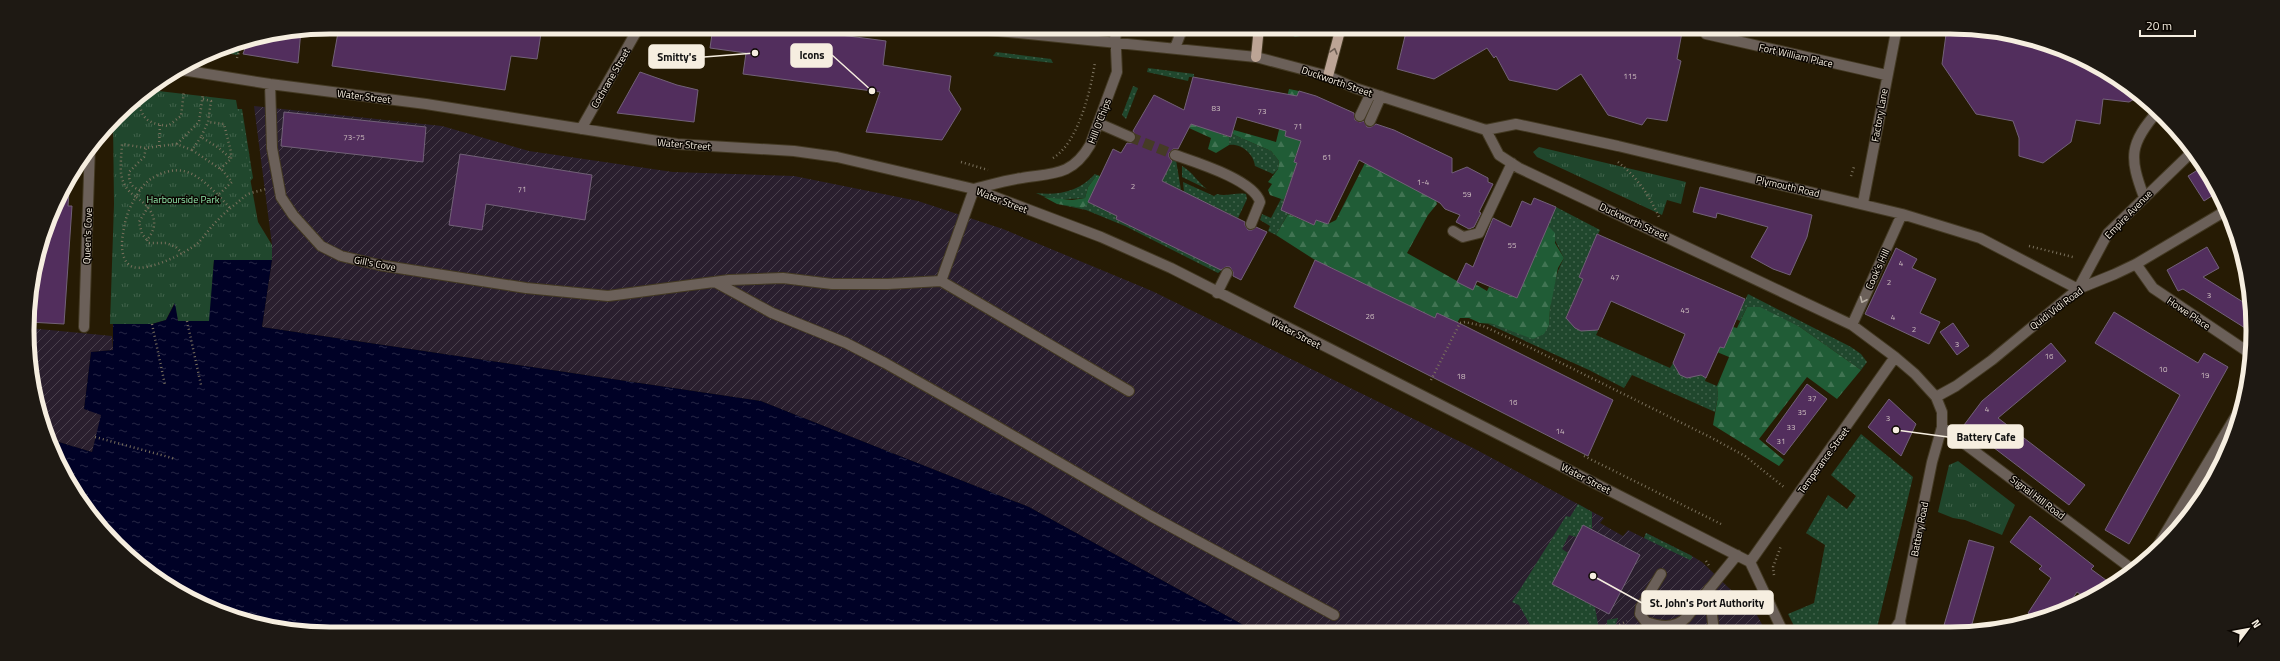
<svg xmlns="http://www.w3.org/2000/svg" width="2280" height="661" viewBox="0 0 2280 661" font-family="'Titillium Web',sans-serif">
  <defs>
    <pattern id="industrial-furrows" width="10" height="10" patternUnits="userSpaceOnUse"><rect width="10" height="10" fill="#2a1f2e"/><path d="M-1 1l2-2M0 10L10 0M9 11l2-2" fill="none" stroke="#4a404c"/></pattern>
    <pattern id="grass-dots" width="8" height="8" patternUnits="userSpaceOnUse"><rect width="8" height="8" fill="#20472d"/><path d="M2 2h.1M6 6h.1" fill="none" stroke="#41624b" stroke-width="1.8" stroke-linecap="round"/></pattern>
    <pattern id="forest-firs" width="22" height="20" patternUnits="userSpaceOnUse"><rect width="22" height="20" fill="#205c36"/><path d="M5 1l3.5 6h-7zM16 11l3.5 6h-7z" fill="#417453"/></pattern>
    <pattern id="park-tufts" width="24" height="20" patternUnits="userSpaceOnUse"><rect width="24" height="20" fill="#20472d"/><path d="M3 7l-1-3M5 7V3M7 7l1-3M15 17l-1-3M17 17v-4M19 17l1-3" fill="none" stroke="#41624b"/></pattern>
    <pattern id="water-ripples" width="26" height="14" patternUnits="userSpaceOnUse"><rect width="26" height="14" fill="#000126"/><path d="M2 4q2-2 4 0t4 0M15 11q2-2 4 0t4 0" fill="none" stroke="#262645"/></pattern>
  </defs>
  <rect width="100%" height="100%" fill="#261b04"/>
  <path fill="url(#industrial-furrows)" d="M254,106L442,126L529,151L673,172L794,176L918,201L1003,229L1152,291L1473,448L1604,518L1600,523L1623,536L1628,530L1644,538L1646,533L1692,556L1702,562L1757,615L1766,632L1258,633L1029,507L761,401L262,327L272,260V245Z
    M29,328L112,336L113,350L91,352L84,409L102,414L92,452L49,439L37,409Z"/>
  <path fill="url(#grass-dots)" d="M1279,27H1314L1305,35L1295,37Z
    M996,52L1051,59L1053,63L993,56Z
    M1148,68L1194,74V77H1189L1188,81L1147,72Z
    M1133,86L1138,88L1126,119L1122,115Z
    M236,109H242L253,178L247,185Z
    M1232,134L1271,151L1279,161L1278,169L1273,174L1255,166C1254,154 1241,143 1229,145V137Z
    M1174,158L1176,160L1181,190L1162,181Z
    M1182,166C1193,172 1197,182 1207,189L1182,177Z
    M1095,174L1097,175L1088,187L1085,198C1068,199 1051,201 1036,193C1058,196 1080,191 1095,174Z
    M1183,182L1214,196L1217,194C1226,197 1236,192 1246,194L1247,199L1238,218L1184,192Z
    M1281,199L1284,200L1282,207L1290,210L1276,235L1268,231L1270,226L1260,220L1262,214L1271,218Z
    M1088,202L1117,216L1116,219L1222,270L1218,273L1214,271L1125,226L1086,210L1057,204L1082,208Z
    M1556,207L1600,230L1579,276L1583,279L1566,317L1573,320L1572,324L1581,331L1588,326L1598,331L1596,335L1670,368L1673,363L1706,378L1705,381L1717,386L1718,396L1715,412L1632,375L1624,388L1589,370L1488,324L1549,325C1550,303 1553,278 1564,258L1547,225Z
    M1748,294L1851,347L1861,354L1867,362L1861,370L1800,327L1747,307L1740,321L1736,319Z
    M1861,434L1913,477L1876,632H1797L1788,614L1814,603L1825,545L1806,533L1828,495L1847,509L1856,496L1831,475Z
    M1578,504L1592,512V530L1583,525L1576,537L1569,535L1562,549L1568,553L1552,584L1595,607L1599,630L1607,629V620L1618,618L1613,632H1534L1519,605L1512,602L1566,516L1570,517Z
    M1646,533L1692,556V558L1690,560L1686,558L1644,538Z"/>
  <path fill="url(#forest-firs)" d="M1289,89L1299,91L1285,136L1303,141L1300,153L1297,152L1294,161L1297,163L1284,200L1270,195L1268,190L1272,184L1268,182L1278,169L1279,161L1271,151L1232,134L1234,130L1276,142Z
    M1196,116L1211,126L1210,130L1229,137V145L1216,153L1208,149L1211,138L1189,128Z
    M1365,163L1436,200L1437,204L1428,215L1407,253L1473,290L1475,284L1487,291L1489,287L1517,298L1547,225L1555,233V243L1564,258L1558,268L1550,309L1549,325L1544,334L1533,339L1493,324L1480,323L1469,318H1460L1457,323L1437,313L1435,318L1315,260L1276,235L1288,214L1314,225L1316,220L1328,224L1336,220Z
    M1097,175L1100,176L1087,205L1082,208L1057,204L1044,197L1072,200L1085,198L1088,187Z
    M1747,307H1760L1800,327L1861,370L1837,399L1807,377L1759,439L1784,460L1779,466L1713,425L1718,396L1717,386L1729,357L1717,352L1720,347L1724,348L1733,327L1737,328Z"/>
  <path fill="url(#park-tufts)" d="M242,42L238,55L212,51L215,50Z
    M150,90L236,100L258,222L272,245V260H214L210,321H178L174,304L166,320L152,324H110L114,204L113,121L130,102Z
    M1539,147L1686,182L1681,204L1667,200L1662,215L1537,157L1533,152Z
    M1958,461L2015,505L2002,535L1965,520L1953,518L1938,512L1949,465Z"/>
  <path fill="url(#water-ripples)" d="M214,260H272L262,327L761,401L1029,507L1258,633L331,634L272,628L179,593L131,559L90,515L58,465L49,439L92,452L101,415L84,409L91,352L113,350V324H152L166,320L175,303L178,321H209Z"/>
  <path fill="#522e5d" stroke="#726178" d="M339,27H542L537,59L511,56L505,90L332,66Z
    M713,27H743L780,32V27L886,41L883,65L951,76L949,90L961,109L942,140L866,132L880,92L743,74L746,53L710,48Z
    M1414,27H1683L1677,59L1681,61L1667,121L1647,118L1642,125L1608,115L1581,74L1557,90L1509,80L1496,56L1494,58L1487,48L1434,79L1397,69L1406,32Z
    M1947,27L2008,33L2065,50L2118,78L2140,96L2129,102L2103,99L2100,124L2076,120L2071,142L2043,163L2019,156V138L2013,121L1976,114L1942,64Z
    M301,30L298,63L243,54L248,40L272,33Z
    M640,72L677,85L698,90L694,122L617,113Z
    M1193,77L1297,96L1299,91L1316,96L1354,113L1355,120L1360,122L1364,121L1367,127H1371L1376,124L1394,130L1452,158V173L1467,167L1488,178V182L1493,184L1479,212L1481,213L1474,227L1469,229L1456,222L1460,215L1445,209L1440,203L1359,160L1328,224L1316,220L1314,225L1281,210L1297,163L1294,162L1301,141L1285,136L1286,131L1237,117L1231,137L1191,124L1178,149H1173L1169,153V157L1172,161L1162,181L1245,222V225L1248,230H1252L1256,227L1267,232L1241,280L1233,276V272L1230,267H1226L1221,270L1116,219L1117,216L1088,202L1113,149L1121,153L1127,143H1131L1136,140V136L1133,131L1154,95L1184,110Z
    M284,112L426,127L423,162L281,146Z
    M460,154L592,175L585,220L486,204L482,230L449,225Z
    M2204,166L2218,192L2204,201L2188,176Z
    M70,177L68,206H72L64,324L29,322L28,310L37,252L58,196Z
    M1700,187L1812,215L1807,237L1790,275L1773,269L1751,257L1768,227L1717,213L1716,218L1693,212Z
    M1534,198L1556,207L1517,298L1477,281L1473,290L1457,282L1466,263L1473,267L1493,218L1511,227L1522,201L1531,205Z
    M1597,234L1745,299L1724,348L1720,347L1706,378L1701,375L1687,378L1680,375L1673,363L1685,334L1611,301L1598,330L1581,331L1575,328L1566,318L1583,279L1579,277Z
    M2207,247L2219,268L2203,277L2251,307L2253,333L2183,289L2178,291L2167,270Z
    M1896,248L1917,259L1912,268L1936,279L1920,313L1940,322L1929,344L1865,314Z
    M1315,260L1435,318L1437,313L1463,325L1613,400L1588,456L1294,307Z
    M2114,312L2198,363L2204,353L2228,367L2129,544L2105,530L2180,395L2095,343Z
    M1953,323L1969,346L1957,355L1940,332Z
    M2051,343L2066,361L1998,418L2085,485L2069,505L1964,425L1982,401Z
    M1807,384L1827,399L1784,455L1766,441Z
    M1889,399L1916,424L1901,456L1868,427Z
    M2030,516L2094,566L2091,569L2110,583L2086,598L2077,592L2064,611L2036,619L2028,613L2051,578L2039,569L2042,566L2010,542Z
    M1583,525L1640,555L1609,614L1552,584Z
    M1969,540L1994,547L1970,631L1942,632Z"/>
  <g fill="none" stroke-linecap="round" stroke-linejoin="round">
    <path stroke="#453b25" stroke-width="10" stroke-dasharray="10 5" stroke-linecap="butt" d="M1130,137L1175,155"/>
    <defs>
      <path id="minor" d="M958,27L1256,57L1328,76L1355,88L1486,130L1499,155L1519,168L1852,325L1895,357L1915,374L1936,397L1942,412V427L1932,462L1900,621L1902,632
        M1706,34L1886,75
        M1175,48L1183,27
        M182,70L270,84L426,104L677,144L794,151L837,157L974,189L1101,237L1171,268L1750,562
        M270,84L272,148L281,197L293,215L321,246L341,256L379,265L526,288L608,296L729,280L783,278L832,284H888L941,281L974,189
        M1360,116L1371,93
        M1370,121L1381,96
        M1098,123L1130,137
        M581,129L639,27
        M1486,130L1516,124L1618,146L1902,214L1980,238L2078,289
        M1175,155C1195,162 1254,180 1260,202L1251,224
        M974,189C990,185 1006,180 1022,178C1053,173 1072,176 1090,145L1117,72L1115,27
        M2144,197C2129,157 2129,144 2158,111
        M1863,203L1897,27
        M1453,231L1463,237L1479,233L1512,163
        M2136,264L2153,288L2251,354
        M941,281L1129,391
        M717,283L772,313L846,343L885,363L991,423L1151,516L1334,615
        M2078,289L2108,233L2193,151
        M1217,293L1227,273
        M1852,325L1902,214
        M84,327L90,145
        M1936,397L1956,386L1992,360L2078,289L2115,274L2136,264L2227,210
        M1942,427L2132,569
        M2151,557L2240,409
        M1750,562L1895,357
        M1750,562L1783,632
        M1661,574L1641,607L1640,614L1646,622C1660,627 1675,629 1686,618L1737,555
        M1709,589L1714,632
        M1893,632L1900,621"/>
      <path id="major" d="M1256,57L1259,27
        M1328,76L1341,27"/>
    </defs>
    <use href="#minor" stroke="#433923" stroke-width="12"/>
    <use href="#major" stroke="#433923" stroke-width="12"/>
    <path stroke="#7a715d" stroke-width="2.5" stroke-dasharray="1 3" stroke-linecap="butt" d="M237,58L242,42
      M138,98C142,119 146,123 168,126L181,116L184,91
      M203,99L211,101L208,122L201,137L219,148L231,159V152L224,124L208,122
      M177,144L199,122L203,94
      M159,146L160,125
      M192,150L222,170L232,182L218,195C199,176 184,163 158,175C147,180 141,187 136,197C116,183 121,166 122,144L146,148L176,144L192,150L201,137
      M1053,158C1078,143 1091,90 1095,62
      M961,162L988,170
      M1618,162C1637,177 1649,195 1659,217
      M220,169L231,159
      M1851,176L1854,167
      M140,190C130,187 129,181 129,172L144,157L146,148
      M218,195L231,209
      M148,207L139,222L142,234L147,240C161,223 153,209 136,197C128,209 125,220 123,234C121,244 121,263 133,267C148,272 186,253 198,243C205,236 210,227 218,220C226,211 236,204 245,196C250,192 260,191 266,189
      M147,240L148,243H166L176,247L182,253
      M2029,246L2073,257
      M187,321L201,385
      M152,324L165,385
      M1431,380L1460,323L1465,322L1483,326L1533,349L1710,437L1745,456L1785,488
      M95,437L176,459
      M1584,456L1721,524
      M1706,561L1710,567
      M1774,575L1773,567L1781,546
      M1608,627H1615L1627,621"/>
    <use href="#minor" stroke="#6b6059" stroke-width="10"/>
    <use href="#major" stroke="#bca495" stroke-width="10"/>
  </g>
  <defs><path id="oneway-chevron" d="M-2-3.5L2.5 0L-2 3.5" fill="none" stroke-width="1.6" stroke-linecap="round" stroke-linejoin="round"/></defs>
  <use stroke="#6c5d52" href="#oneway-chevron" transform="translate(1334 51) rotate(-74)"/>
  <use stroke="#b7aea3" href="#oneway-chevron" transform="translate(1863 300) rotate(115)"/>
  <g text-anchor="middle" stroke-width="3" stroke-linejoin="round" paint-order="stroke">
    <g font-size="8" fill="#cdbebf">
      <text x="1630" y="79">115</text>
      <text x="1216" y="111">83</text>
      <text x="1262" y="114">73</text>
      <text x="1298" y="129">71</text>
      <text x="354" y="140">73-75</text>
      <text x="1327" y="160">61</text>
      <text x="1423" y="185">1-4</text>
      <text x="1133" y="189">2</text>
      <text x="522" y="192">71</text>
      <text x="1467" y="197">59</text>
      <text x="1512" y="248">55</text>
      <text x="1901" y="266">4</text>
      <text x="1615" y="280">47</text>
      <text x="1889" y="285">2</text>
      <text x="2209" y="298">3</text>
      <text x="1685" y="313">45</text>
      <text x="1370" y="319">26</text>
      <text x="1893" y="320">4</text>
      <text x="1914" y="332">2</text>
      <text x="1957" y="347">3</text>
      <text x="2049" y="359">16</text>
      <text x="2163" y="372">10</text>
      <text x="2205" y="378">19</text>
      <text x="1461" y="379">18</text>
      <text x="1812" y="401">37</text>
      <text x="1513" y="405">16</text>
      <text x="1987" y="412">4</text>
      <text x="1802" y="415">35</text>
      <text x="1888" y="421">3</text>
      <text x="1791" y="430">33</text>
      <text x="1560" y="434">14</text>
      <text x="1781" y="444">31</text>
    </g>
    <g font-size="10" fill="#f6eee0" stroke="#0b0601">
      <text transform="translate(1796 55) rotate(13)" y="4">Fort William Place</text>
      <text transform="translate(610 78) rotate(-60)" y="4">Cochrane Street</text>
      <text transform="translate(1337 81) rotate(19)" y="4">Duckworth Street</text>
      <text transform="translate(364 96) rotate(7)" y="4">Water Street</text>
      <text transform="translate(1879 115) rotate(-80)" y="4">Factory Lane</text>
      <text transform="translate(1099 121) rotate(-69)" y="4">Hill O'Chips</text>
      <text transform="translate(684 144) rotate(5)" y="4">Water Street</text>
      <text transform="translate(1788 186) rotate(13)" y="4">Plymouth Road</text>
      <text transform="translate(1002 200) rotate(21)" y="4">Water Street</text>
      <text transform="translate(2128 214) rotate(-46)" y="4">Empire Avenue</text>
      <text transform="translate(1634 221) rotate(25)" y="4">Duckworth Street</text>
      <text transform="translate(87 236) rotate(-88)" y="4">Queen's Cove</text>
      <text transform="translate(375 263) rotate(11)" y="4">Gill's Cove</text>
      <text transform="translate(1877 269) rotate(-65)" y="4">Cook's Hill</text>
      <text transform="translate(2056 308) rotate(-37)" y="4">Quidi Vidi Road</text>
      <text transform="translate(2189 313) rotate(34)" y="4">Howe Place</text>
      <text transform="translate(1296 333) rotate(27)" y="4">Water Street</text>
      <text transform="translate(1823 460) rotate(-54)" y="4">Temperance Street</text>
      <text transform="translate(1586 478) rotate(27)" y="4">Water Street</text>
      <text transform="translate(2038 497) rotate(37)" y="4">Signal Hill Road</text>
      <text transform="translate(1919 529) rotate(-79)" y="4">Battery Road</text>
    </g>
    <g font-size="10" fill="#8fe5a9" stroke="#0b0601">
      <text x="183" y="203">Harbourside Park</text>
    </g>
  </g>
  <path d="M0 0H2280V661H0ZM330 34H1950A296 296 0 0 1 2246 330V331A296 296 0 0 1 1950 627H330A296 296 0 0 1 34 331V330A296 296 0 0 1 330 34Z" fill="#1e1913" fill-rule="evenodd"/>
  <path fill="none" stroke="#f6eee0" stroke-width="5" d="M330 34H1950A296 296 0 0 1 2246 330V331A296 296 0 0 1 1950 627H330A296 296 0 0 1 34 331V330A296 296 0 0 1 330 34Z"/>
  <path fill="none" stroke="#f6eee0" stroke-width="1.5" d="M872 91L832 55M755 53L704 57M1896 430L1948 437M1593 576L1642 603"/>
  <g fill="#f6eee0" stroke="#0b0601" stroke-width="1.5">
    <circle cx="872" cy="91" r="4"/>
    <circle cx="755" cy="53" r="4"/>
    <circle cx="1896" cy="430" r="4"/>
    <circle cx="1593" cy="576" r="4"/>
  </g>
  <g fill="#f6eee0" stroke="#f6eee0" stroke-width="1.5">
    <rect x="791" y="44" width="41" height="23" rx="4"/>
    <rect x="649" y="45" width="55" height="23" rx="4"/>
    <rect x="1948" y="425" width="75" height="23" rx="4"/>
    <rect x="1642" y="591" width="131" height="23" rx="4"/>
  </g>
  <g font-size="11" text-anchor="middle" font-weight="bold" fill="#111">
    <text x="812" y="59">Icons</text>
    <text x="677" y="61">Smitty's</text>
    <text x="1986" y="441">Battery Cafe</text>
    <text x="1707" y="607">St. John's Port Authority</text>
  </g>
  <g transform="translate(2248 629) rotate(58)" stroke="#0b0601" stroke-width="3" paint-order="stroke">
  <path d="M0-3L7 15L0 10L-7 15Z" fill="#f6eee0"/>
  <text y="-6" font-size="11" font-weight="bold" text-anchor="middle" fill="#f6eee0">N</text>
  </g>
  <path d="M2140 30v6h55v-6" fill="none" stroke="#f6eee0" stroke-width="2"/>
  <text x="2146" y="30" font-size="12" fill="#f6eee0" stroke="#0b0601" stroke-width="3" paint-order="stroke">20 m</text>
</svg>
